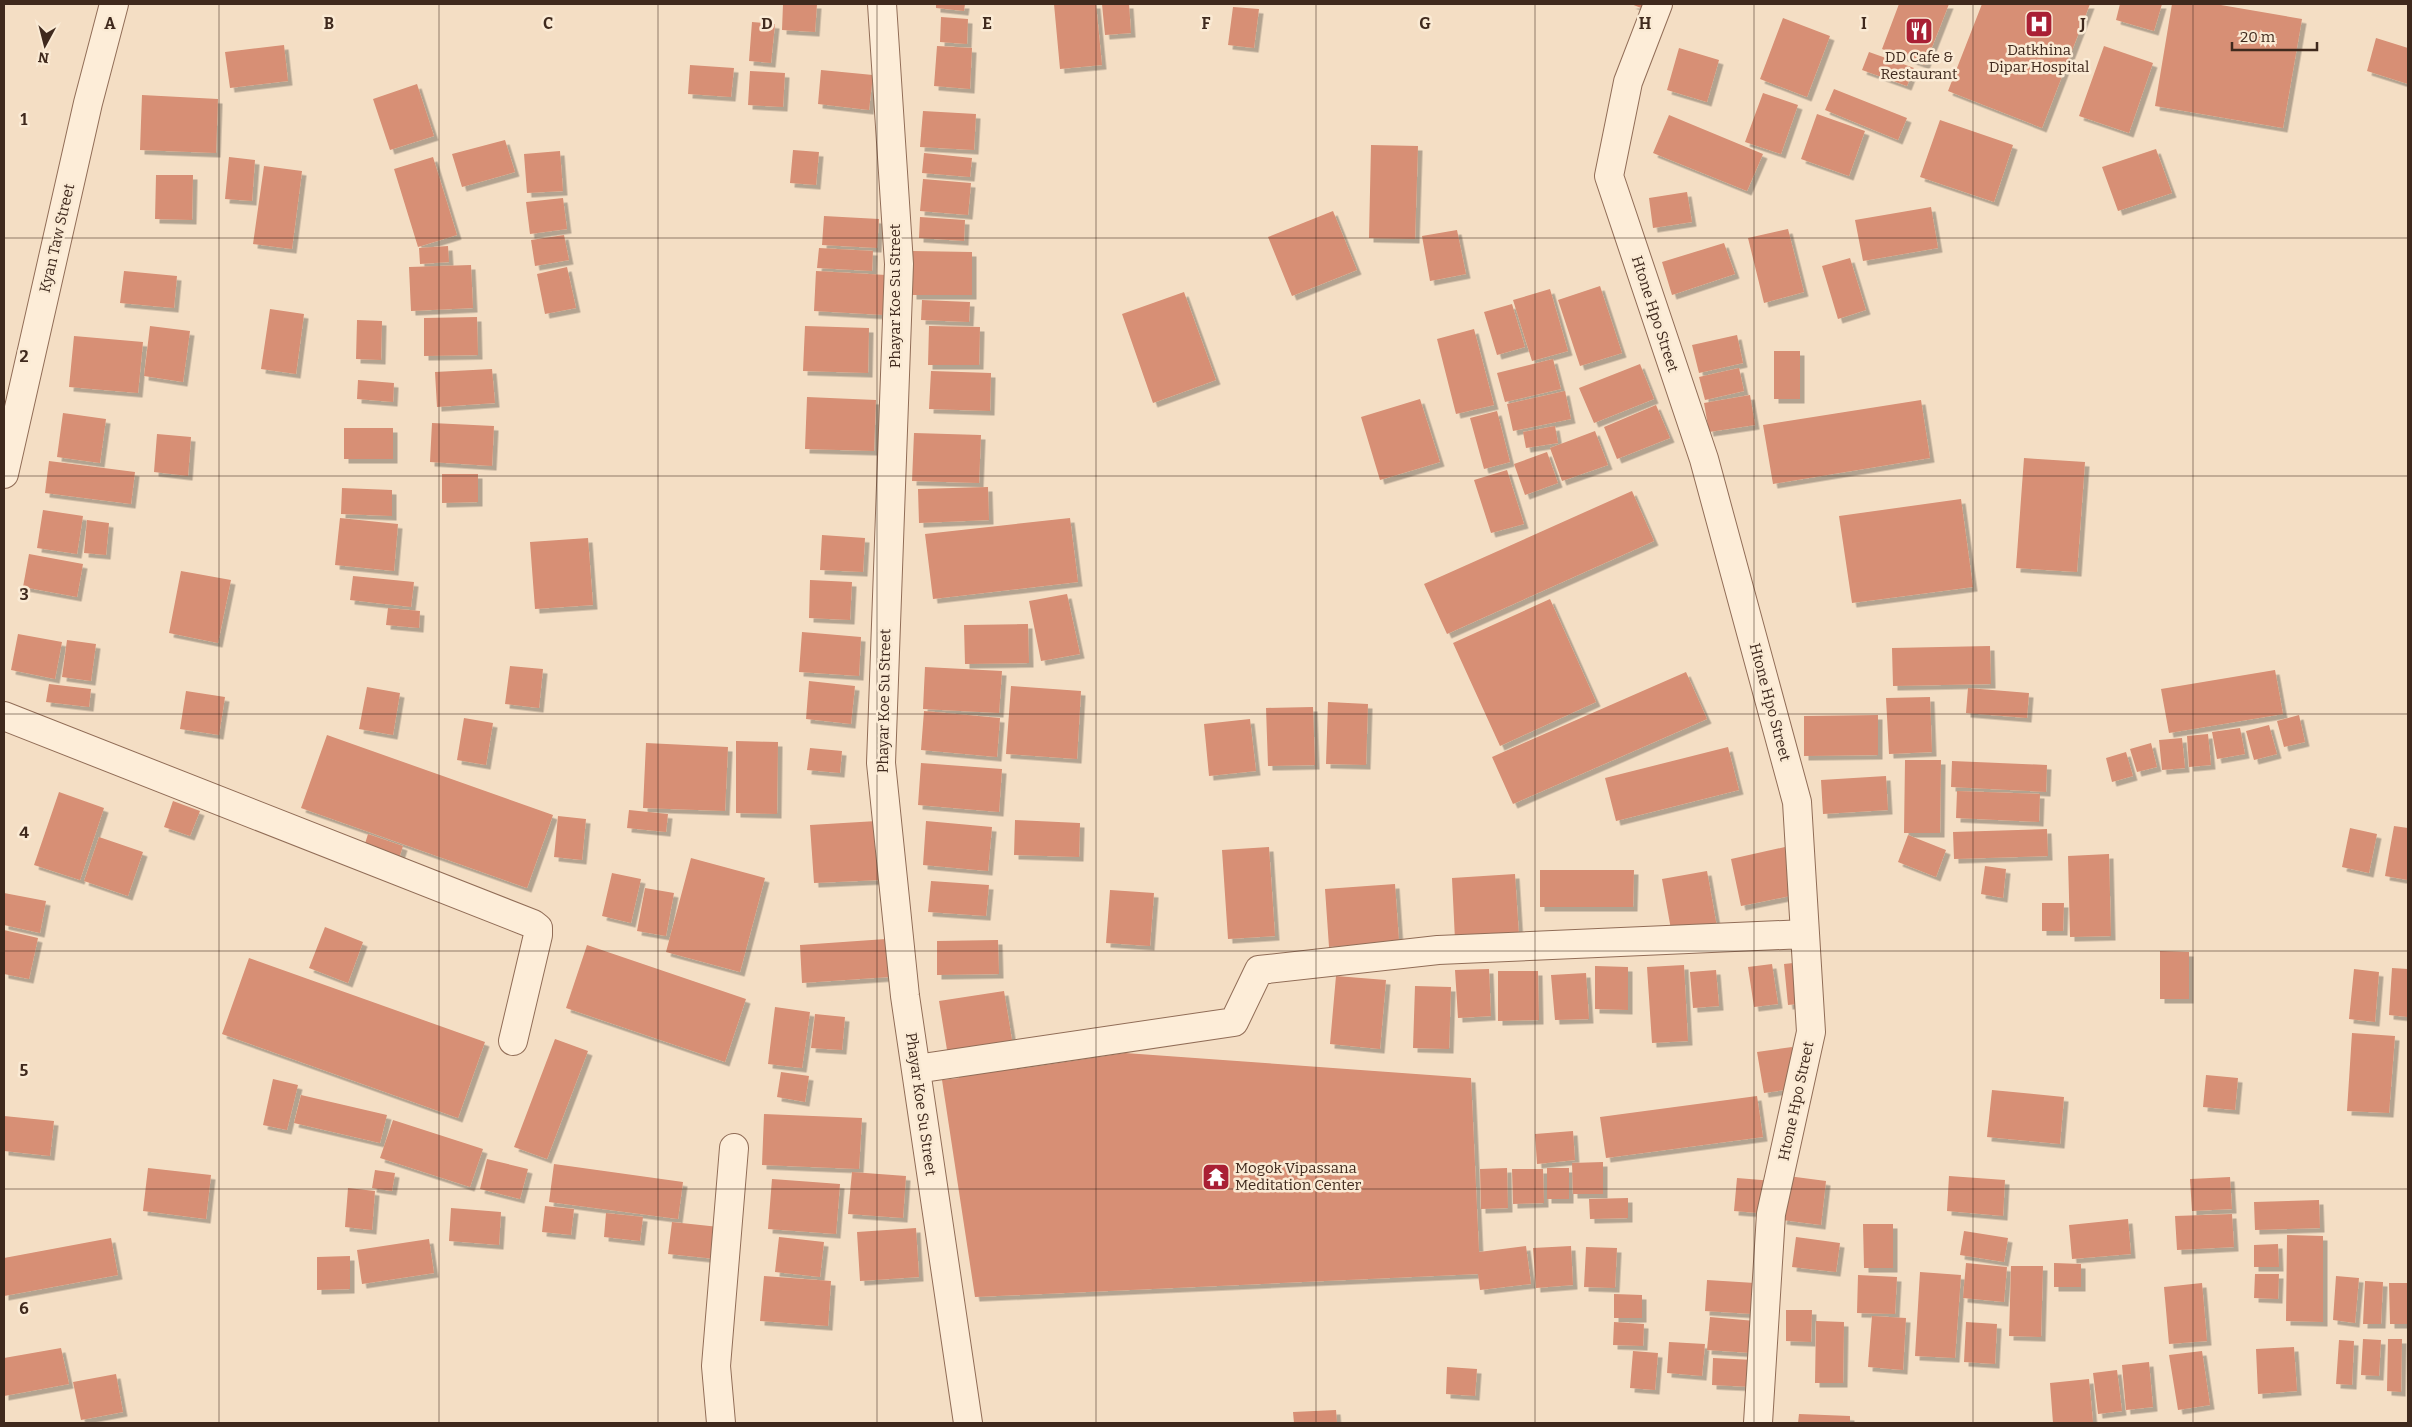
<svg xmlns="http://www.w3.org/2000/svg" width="2412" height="1427" viewBox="0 0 2412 1427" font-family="Bitter,serif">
  <defs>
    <filter id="shadow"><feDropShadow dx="4.5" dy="4.5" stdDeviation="0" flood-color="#0004"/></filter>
  </defs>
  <rect width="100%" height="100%" fill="#f4dec4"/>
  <path fill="#d78f74" filter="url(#shadow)" d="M783,4H817L815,32L782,30Z
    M936,4H965L964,11L936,8Z
    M1054,4H1096L1102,65L1060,69Z
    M1102,4H1129L1131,33L1105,35Z
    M1631,4H1652L1649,11Z
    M1899,4H1949L1925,65L1882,49Z
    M1982,4H2090L2042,128L1948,91Z
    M2120,4H2162L2154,31L2116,20Z
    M2172,4H2215L2302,19L2283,128L2155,106Z
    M1233,7L1259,9L1254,48L1228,45Z
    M941,17L968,19L967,44L940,42Z
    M1783,18L1830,36L1807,97L1760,79Z
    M752,22L775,24L771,63L749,61Z
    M2376,38L2408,48V84L2367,71Z
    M284,45L288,81L230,88L225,52Z
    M937,46L972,48L970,89L934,86Z
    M2104,46L2153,63L2129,133L2079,116Z
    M1679,48L1719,60L1707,102L1667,90Z
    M1869,52L1914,68L1907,86L1862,70Z
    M690,65L734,68L731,97L688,94Z
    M821,70L873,75L869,110L818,104Z
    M750,71L785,73L783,107L748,105Z
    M417,84L434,136L390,150L373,99Z
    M1834,89L1907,118L1898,140L1825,110Z
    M1763,93L1798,105L1781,154L1745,142Z
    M142,95L218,99L216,153L140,150Z
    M923,111L976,114L974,150L920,147Z
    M1817,114L1865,131L1849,176L1801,159Z
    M1669,115L1763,154L1747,191L1653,153Z
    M1940,120L2013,145L1994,202L1920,177Z
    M505,140L515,172L462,187L452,154Z
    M1371,145L1418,146L1415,239L1369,238Z
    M2156,149L2172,193L2118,211L2102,167Z
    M793,150L819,152L816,185L790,183Z
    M560,151L563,191L527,193L524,154Z
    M924,153L972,158L970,177L922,173Z
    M229,157L255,160L252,201L225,199Z
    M433,157L457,235L418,247L394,169Z
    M264,166L302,171L292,249L253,244Z
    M156,175H193L192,220L155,219Z
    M923,179L971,183L968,215L920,211Z
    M1687,192L1692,222L1653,228L1649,198Z
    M563,198L567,229L530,234L526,202Z
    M1931,207L1938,248L1863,261L1855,220Z
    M1333,211L1357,270L1292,296L1268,237Z
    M824,216L879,219L877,248L822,245Z
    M920,217L965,220L964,241L919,238Z
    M1788,229L1804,292L1764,303L1748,238Z
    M1457,230L1466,274L1430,281L1422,236Z
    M564,235L569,260L535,266L531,240Z
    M1724,243L1735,274L1672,295L1662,262Z
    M448,246L449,262L420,264L419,248Z
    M819,248L873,251L872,271L817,268Z
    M912,251L972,252V295H912Z
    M1850,258L1866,310L1838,319L1822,266Z
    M471,265L473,308L411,311L409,267Z
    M567,267L576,308L545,314L537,274Z
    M124,271L177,276L174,308L120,303Z
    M816,271L886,275L884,315L814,311Z
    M1600,286L1622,353L1580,366L1558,300Z
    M1550,289L1568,351L1532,361L1513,300Z
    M1184,292L1216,380L1153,403L1122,314Z
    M922,300L970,302L969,322L921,320Z
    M1512,304L1525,347L1497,355L1484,312Z
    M270,309L304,314L296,374L261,369Z
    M477,317L478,355L424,356V318Z
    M357,320L382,321L381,360L356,359Z
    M150,326L190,331L183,382L144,376Z
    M805,326L869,328L868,373L803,371Z
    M929,326L980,327L979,365H928Z
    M1474,329L1494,405L1456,414L1437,339Z
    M1737,335L1743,363L1699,373L1692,345Z
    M74,336L143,342L138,393L69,387Z
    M1774,351H1800V399H1774Z
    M1553,359L1561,389L1505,402L1497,373Z
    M1640,364L1654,399L1594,423L1579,388Z
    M1739,368L1744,391L1705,400L1699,377Z
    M492,369L495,403L437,407L435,372Z
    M931,371L991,373L990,411L929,409Z
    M358,380L394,383L393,402L357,399Z
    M1565,391L1571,419L1513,431L1507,404Z
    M1750,395L1755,425L1709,432L1704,403Z
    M807,397L876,400L874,451L805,449Z
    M1420,399L1440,462L1380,480L1361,417Z
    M1921,400L1930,458L1773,484L1763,425Z
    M1656,405L1670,438L1617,459L1604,427Z
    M1497,411L1510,462L1484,469L1470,418Z
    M63,413L106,419L100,463L57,457Z
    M432,423L494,426L492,466L430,462Z
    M1555,426L1558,443L1526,448L1523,432Z
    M344,428H393V459H344Z
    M1595,431L1608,465L1562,481L1550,448Z
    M914,433L981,435L979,483L912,481Z
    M157,434L191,437L188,476L154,472Z
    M1547,452L1558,483L1525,495L1514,464Z
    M2024,458L2085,462L2077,572L2016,568Z
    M49,461L135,472L131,504L45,493Z
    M1507,470L1524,524L1491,533L1474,480Z
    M442,474H478V502L442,503Z
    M988,487L989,520L919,523L918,489Z
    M342,488L392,490V516L341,514Z
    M1632,491L1654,541L1447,634L1424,584Z
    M1961,499L1973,587L1852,603L1839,516Z
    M43,510L83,516L77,554L37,548Z
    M340,518L398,524L394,571L335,565Z
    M1070,518L1078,582L933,599L925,534Z
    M87,520L109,523L106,555L84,553Z
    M822,535L865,538L863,572L820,570Z
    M588,538L593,605L535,609L530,542Z
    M29,554L83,564L77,597L23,587Z
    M181,571L231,580L218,643L169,633Z
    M353,576L414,582L411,607L350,600Z
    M810,580L852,582L850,620L809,618Z
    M1067,594L1080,654L1041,661L1029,601Z
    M1550,599L1596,702L1500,746L1453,643Z
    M388,608L420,611L419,628L386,625Z
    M1028,624L1029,663L965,664L964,625Z
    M802,632L861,637L859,676L799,672Z
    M18,634L62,642L55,679L11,670Z
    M67,640L96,644L91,681L62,677Z
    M1990,646L1991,684L1893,686L1892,648Z
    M510,666L543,669L539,708L505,704Z
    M925,667L1002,671L999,713L923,709Z
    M2275,670L2283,714L2169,733L2161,689Z
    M1686,672L1707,719L1513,804L1492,757Z
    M809,681L855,686L851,724L806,719Z
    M49,684L91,689L89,707L46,702Z
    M1011,686L1081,691L1077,759L1006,754Z
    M367,687L400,693L393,735L359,729Z
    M1968,688L2029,693L2027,718L1966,713Z
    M186,691L225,697L219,735L180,729Z
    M1930,697L1932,752L1889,754L1886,698Z
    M1328,702L1368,704L1366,765L1326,764Z
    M1313,707L1315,765L1268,766L1266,708Z
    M924,711L1000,718L997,757L921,750Z
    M1878,715V755L1804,756V716Z
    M2299,715L2305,742L2284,747L2277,721Z
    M464,718L493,723L486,765L457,760Z
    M1250,719L1256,771L1209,776L1204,724Z
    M2269,725L2277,754L2254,760L2246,731Z
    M2240,728L2245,754L2217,759L2212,732Z
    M2208,734L2211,765L2189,767L2187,736Z
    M327,735L553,815L527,888L301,808Z
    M2182,738L2185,768L2162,770L2159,740Z
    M736,741L778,742L777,814L736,813Z
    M646,743L728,747L725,811L643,808Z
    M2151,743L2157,767L2137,772L2130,749Z
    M1728,747L1739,790L1616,821L1605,778Z
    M810,748L842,751L840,773L807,770Z
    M2126,752L2133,776L2112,782L2106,758Z
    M1905,760H1941L1940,833H1904Z
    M1952,761L2047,765L2046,792L1951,787Z
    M921,763L1002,769L999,812L918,805Z
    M1886,776L1888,810L1823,814L1821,780Z
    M1957,791L2040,794L2039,822L1956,818Z
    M59,792L104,808L80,880L34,865Z
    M173,801L200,811L190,836L164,827Z
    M629,810L668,814L666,832L627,828Z
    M558,816L586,819L582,860L554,857Z
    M1015,820L1080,823L1079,857L1014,855Z
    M877,821L880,880L814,883L810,825Z
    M926,821L992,827L988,871L923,865Z
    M2394,826L2408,828V880L2385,876Z
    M2350,828L2377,834L2369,873L2342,867Z
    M2047,829L2048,856L1954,859L1953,832Z
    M368,834L403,846L394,874L359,863Z
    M1908,835L1946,850L1936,877L1898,862Z
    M99,837L143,852L128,896L84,881Z
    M1269,847L1275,936L1228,939L1222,850Z
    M1785,847L1795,895L1741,906L1731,859Z
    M2109,854L2111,936L2070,937L2068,856Z
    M691,858L765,878L740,972L666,952Z
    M1985,866L2006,869L2003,898L1981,894Z
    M1540,870H1634L1633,907H1540Z
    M1707,871L1717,927L1672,935L1662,879Z
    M612,873L641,879L631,923L602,916Z
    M1515,874L1519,936L1455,940L1452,878Z
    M931,881L989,885L986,916L928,912Z
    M1395,884L1399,941L1329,947L1325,889Z
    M645,888L674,893L666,936L637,931Z
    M1110,890L1154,893L1150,946L1106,943Z
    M4,893L46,901L40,933L4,925Z
    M2042,903H2064L2063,931H2042Z
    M325,927L363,942L348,983L309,968Z
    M4,930L38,938L29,979L4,974Z
    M886,939L889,977L802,983L800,945Z
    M998,940L999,974L937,975V941Z
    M587,945L746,999L725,1062L566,1008Z
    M2160,951L2189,952V999H2160Z
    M249,958L485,1042L458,1118L222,1034Z
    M1812,961L1816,1002L1788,1005L1784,964Z
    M1772,964L1778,1004L1754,1007L1748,967Z
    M1684,965L1688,1041L1652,1043L1647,967Z
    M1595,966L1628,967V1010L1595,1009Z
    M2392,968L2408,969V1017L2389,1015Z
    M1489,969L1491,1016L1458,1018L1455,970Z
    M2354,969L2379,972L2375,1022L2349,1019Z
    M1716,970L1719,1006L1693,1008L1690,972Z
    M1498,971H1538L1539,1020L1498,1021Z
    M1586,973L1589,1019L1555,1020L1551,975Z
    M1336,976L1386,980L1380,1049L1330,1044Z
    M1415,986L1451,987L1449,1049L1413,1048Z
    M1004,991L1013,1046L948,1056L939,1001Z
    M775,1007L810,1012L802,1068L768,1064Z
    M815,1014L845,1017L842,1050L811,1048Z
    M2352,1033L2395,1036L2389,1113L2347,1111Z
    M555,1039L588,1051L547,1159L514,1147Z
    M1792,1047L1798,1088L1764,1093L1757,1052Z
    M1125,1053L1471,1078L1479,1252L1526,1246L1531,1284L1480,1290L1478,1274L975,1297L942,1080L959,1078L958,1072L1018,1065L1019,1069Z
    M781,1072L809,1076L805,1102L777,1097Z
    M2206,1075L2238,1078L2235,1110L2203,1107Z
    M273,1079L298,1085L287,1130L263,1125Z
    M1992,1090L2064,1097L2060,1144L1987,1137Z
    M301,1095L387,1115L380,1143L294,1123Z
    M1757,1096L1763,1137L1606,1158L1600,1117Z
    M764,1114L862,1118L859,1169L762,1165Z
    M4,1116L54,1121L50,1156L4,1151Z
    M393,1120L483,1149L470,1187L380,1158Z
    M1573,1131L1575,1160L1537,1164L1535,1134Z
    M487,1159L528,1169L520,1199L480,1189Z
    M1603,1162V1194H1573L1572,1163Z
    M554,1164L683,1182L678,1219L549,1202Z
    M148,1168L211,1175L206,1219L143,1211Z
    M1507,1168L1508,1208L1481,1209L1480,1169Z
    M1547,1168H1569V1199H1547Z
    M1512,1169H1543L1544,1203L1513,1204Z
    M375,1170L395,1173L392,1191L372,1188Z
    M852,1172L906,1176L903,1218L848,1214Z
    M1788,1176L1826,1181L1821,1225L1782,1220Z
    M1949,1176L2005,1180L2003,1216L1947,1211Z
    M2230,1177L2232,1209L2192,1211L2190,1179Z
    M1737,1178L1774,1181L1771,1214L1734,1211Z
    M772,1179L840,1184L836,1234L768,1229Z
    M348,1188L375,1191L372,1230L345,1227Z
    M1628,1198V1218L1590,1219L1589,1199Z
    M2319,1200L2320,1228L2255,1230L2254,1202Z
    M545,1206L574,1209L571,1235L542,1232Z
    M451,1208L501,1212L499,1245L449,1241Z
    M606,1213L643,1217L640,1241L604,1237Z
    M2232,1214L2234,1247L2177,1250L2175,1216Z
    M2128,1219L2131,1254L2072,1259L2069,1225Z
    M672,1222L719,1227L716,1259L668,1254Z
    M1863,1224H1893V1268H1864Z
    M916,1228L919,1277L860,1281L857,1232Z
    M1964,1231L2008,1238L2004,1262L1960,1255Z
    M2287,1235L2323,1236V1322L2286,1321Z
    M779,1237L824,1242L820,1277L775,1272Z
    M1796,1237L1840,1243L1836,1272L1792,1267Z
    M111,1238L118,1275L4,1296V1258Z
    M429,1239L434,1273L362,1284L357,1250Z
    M2278,1244L2279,1267H2254V1245Z
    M1571,1246L1573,1285L1536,1288L1533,1248Z
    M1586,1247L1617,1248L1615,1288L1584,1287Z
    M350,1256V1289L317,1290V1257Z
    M1966,1263L2007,1267L2004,1302L1963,1298Z
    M2054,1263L2081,1264V1287H2054Z
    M2011,1266H2043L2041,1337L2009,1336Z
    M1920,1272L1961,1275L1955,1358L1915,1356Z
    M2255,1274H2279L2278,1299L2254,1298Z
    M1858,1275L1897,1277L1895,1314L1857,1313Z
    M764,1276L831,1281L828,1326L760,1321Z
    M2336,1276L2359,1278L2355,1323L2333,1320Z
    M1707,1280L1755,1283L1753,1314L1705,1311Z
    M2365,1281L2383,1282L2381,1324H2363Z
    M2202,1283L2207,1341L2169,1344L2164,1287Z
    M2389,1283H2408V1324H2390Z
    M1614,1294L1642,1295V1318H1614Z
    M1786,1310H1812L1811,1342L1786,1341Z
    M1872,1316L1906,1318L1903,1370L1868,1367Z
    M1710,1317L1755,1321L1752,1353L1707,1350Z
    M1816,1321L1844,1322L1843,1383H1815Z
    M1614,1322L1644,1324L1643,1346L1613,1345Z
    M1966,1322L1997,1324L1995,1364L1964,1362Z
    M2363,1339L2381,1340L2379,1376L2361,1375Z
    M2388,1339H2402L2401,1392L2387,1391Z
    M2339,1340L2354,1341L2352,1385L2336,1384Z
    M1669,1342L1705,1344L1702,1376L1667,1373Z
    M2294,1347L2297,1391L2258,1394L2256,1349Z
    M61,1348L69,1384L4,1396V1358Z
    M1633,1351L1658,1353L1655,1390L1630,1388Z
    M2202,1351L2210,1405L2178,1410L2169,1355Z
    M1713,1358L1754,1360L1753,1387L1712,1385Z
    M2149,1362L2153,1407L2126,1410L2122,1365Z
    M1447,1367L1477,1369L1475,1396L1446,1394Z
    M2117,1370L2122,1411L2098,1414L2093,1373Z
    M116,1374L123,1412L81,1420L73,1382Z
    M2089,1379L2093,1422L2053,1423L2050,1383Z
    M1336,1410L1337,1423H1294L1293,1412Z
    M1799,1414L1850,1416V1423H1798Z"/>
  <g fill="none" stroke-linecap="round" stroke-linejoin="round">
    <defs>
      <path id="minor" d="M882,4L899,264L881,763L905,996L968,1423
        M1658,4L1628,82L1609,176L1704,459L1797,802L1811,1032L1771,1214L1758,1423
        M4,474L88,103L114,4
        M4,716L533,924L538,928V935L513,1041
        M916,1069L1234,1022L1259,970L1438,950L1805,934
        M721,1423L716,1366L734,1148"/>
    </defs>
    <use href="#minor" stroke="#916d57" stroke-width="30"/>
    <use href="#minor" stroke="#fdedd8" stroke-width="28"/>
  </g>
  <path fill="none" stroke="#3f291d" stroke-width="1" stroke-opacity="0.55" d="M219,4V1423M439,4V1423M658,4V1423M877,4V1423M1096,4V1423M1316,4V1423M1535,4V1423M1754,4V1423M1973,4V1423M2193,4V1423M4,238H2408M4,476H2408M4,714H2408M4,951H2408M4,1189H2408"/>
  <defs>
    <symbol id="hospital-square" viewBox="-11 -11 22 22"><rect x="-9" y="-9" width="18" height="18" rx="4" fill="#a91f34" stroke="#faead4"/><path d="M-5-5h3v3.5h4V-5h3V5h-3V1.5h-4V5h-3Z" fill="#fff"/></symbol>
    <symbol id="restaurant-square" viewBox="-11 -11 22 22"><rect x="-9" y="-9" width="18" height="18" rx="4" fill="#a91f34" stroke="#faead4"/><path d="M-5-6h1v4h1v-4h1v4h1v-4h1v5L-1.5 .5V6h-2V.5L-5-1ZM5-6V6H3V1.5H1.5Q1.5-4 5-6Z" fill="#fff"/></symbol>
    <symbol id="temple-square" viewBox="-11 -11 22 22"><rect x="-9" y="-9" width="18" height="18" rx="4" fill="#a91f34" stroke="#faead4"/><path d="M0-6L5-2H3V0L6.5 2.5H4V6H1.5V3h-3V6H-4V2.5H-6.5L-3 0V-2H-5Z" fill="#fff"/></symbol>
  </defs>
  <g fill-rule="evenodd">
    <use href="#hospital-square" x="2023" y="8" width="32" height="32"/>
    <use href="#restaurant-square" x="1903" y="15" width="32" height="32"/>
    <use href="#temple-square" x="1200" y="1161" width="32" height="32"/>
  </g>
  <g text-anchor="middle" stroke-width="5" stroke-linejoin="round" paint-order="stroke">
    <g font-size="15" fill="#3f291d" stroke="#faead4">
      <text x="2039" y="55">Datkhina<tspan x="2039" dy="17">Dipar Hospital</tspan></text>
      <text x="1919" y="62">DD Cafe &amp;<tspan x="1919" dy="17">Restaurant</tspan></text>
      <text x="1235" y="1173" text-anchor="start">Mogok Vipassana<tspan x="1235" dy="17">Meditation Center</tspan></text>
    </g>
    <g font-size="15" fill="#3f291d" stroke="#faead4">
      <text transform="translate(57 238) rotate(-77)" y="5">Kyan Taw Street</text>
      <text transform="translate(895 296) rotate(-90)" y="5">Phayar Koe Su Street</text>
      <text transform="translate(1655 314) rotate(72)" y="5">Htone Hpo Street</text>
      <text transform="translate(884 701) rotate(-89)" y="5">Phayar Koe Su Street</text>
      <text transform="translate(1770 702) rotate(75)" y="5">Htone Hpo Street</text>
      <text transform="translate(1796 1101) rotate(-78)" y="5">Htone Hpo Street</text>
      <text transform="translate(921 1104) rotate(82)" y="5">Phayar Koe Su Street</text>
    </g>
  </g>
  <g font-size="16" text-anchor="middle" font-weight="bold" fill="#3f291d" stroke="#faead4" stroke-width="5" stroke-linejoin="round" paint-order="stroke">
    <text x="110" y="29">A</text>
    <text x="329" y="29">B</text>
    <text x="548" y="29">C</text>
    <text x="767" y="29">D</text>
    <text x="987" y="29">E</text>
    <text x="1206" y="29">F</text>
    <text x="1425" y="29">G</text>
    <text x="1645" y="29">H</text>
    <text x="1864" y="29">I</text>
    <text x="2083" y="29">J</text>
    <text x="24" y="125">1</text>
    <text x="24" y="362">2</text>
    <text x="24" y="600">3</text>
    <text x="24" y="838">4</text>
    <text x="24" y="1076">5</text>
    <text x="24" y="1314">6</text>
  </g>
  <rect width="2412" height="1427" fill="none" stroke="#3f291d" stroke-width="10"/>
  <g transform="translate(45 45) rotate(187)" stroke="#faead4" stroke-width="4" paint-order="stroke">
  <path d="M0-4L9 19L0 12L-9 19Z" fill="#3f291d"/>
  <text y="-8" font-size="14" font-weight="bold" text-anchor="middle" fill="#3f291d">N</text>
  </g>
  <path d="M2232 42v8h85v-8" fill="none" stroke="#3f291d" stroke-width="2.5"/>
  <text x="2240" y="42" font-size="15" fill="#3f291d" stroke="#faead4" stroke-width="4" paint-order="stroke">20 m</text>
</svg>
